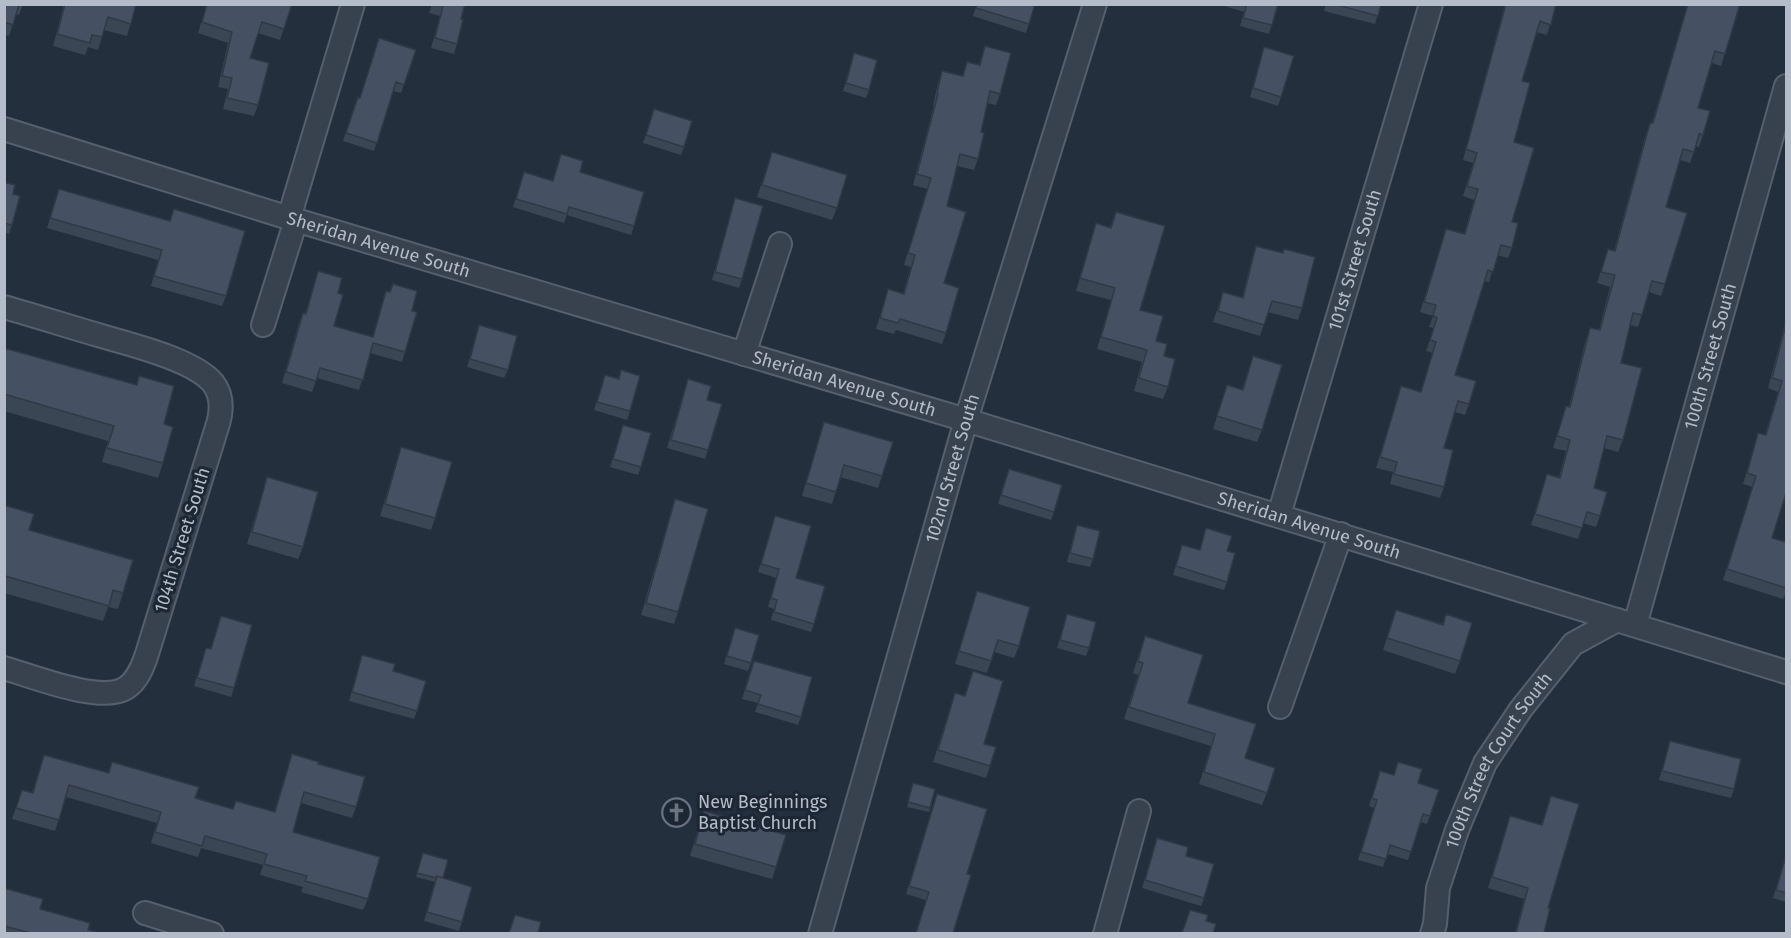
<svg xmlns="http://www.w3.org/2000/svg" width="1791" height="938" viewBox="0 0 1791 938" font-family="'Fira Sans',sans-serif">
  <rect width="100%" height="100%" fill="#242f3e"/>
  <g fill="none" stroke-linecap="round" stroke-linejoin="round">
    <defs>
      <g id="minor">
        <path id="s1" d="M4,129L289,218L966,420L1786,672"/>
        <path d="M289,218L353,4"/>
        <path d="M4,307C36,316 67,326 98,335C128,344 193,359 213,383C223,396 222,412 217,427L146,657C142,668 137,681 126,688C101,704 32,676 4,668"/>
        <path d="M263,325L296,220"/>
        <path d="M744,354L780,244"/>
        <path id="s2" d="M1279,515L1431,4"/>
        <path id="s3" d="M1635,625L1786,86"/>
        <path d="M1280,707L1341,534"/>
        <path d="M145,913L212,934"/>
        <path id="s4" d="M820,934L966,420L1095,4"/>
        <path d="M1105,934L1139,811"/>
        <path id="s5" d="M1432,934L1435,924L1438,888L1457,830L1485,763L1521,709L1573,644L1617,620"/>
      </g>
    </defs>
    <use href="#minor" stroke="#565f6c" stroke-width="26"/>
    <use href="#minor" stroke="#38414e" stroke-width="22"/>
  </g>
  <path fill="#3b4654" d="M4,4H23L19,15L16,14L9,36L4,35Z
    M64,4H136L127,36L104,30L98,50L88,47L85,55L53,46Z
    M207,4H292L280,40L258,33L250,58L258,105L254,116L223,109L228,89L218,87L228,43L198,33Z
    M432,4H465L461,19L457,44L454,54L431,48L440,16L429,13Z
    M977,4H1035L1026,33L973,16Z
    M1218,4H1278L1269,34L1240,26L1244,12Z
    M1326,4H1381L1375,24L1324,11Z
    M1505,4H1556L1547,35L1536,32L1522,81L1514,142L1512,248L1508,258L1497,255L1489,282L1484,281L1455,375L1469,404L1465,415L1455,412L1444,448V487L1440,498L1390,484L1393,472L1376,468L1401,386L1421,392L1433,353L1426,351L1434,328L1429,327L1433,316L1420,312L1446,229L1464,234L1474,200L1463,196L1473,163L1463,160Z
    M1678,4H1740L1721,66L1712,63L1698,108L1703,135L1699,147L1696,146L1690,163L1680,160L1666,207L1665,284L1661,296L1649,292L1638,327L1630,325L1621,363L1623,440L1618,452L1604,448L1594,488L1600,516L1596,527L1583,523L1578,539L1531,525L1547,474L1559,477L1566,451L1553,448L1566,406H1569L1586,339L1590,328L1599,330L1610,287L1597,283L1608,249L1614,251L1646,134L1650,123H1652L1687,7Z
    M985,46L1000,94L996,105L987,103L981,132L978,159L974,170L957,166L947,206L944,283L946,333L942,344L896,330L894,334L876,329L888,289L903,294L911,267L904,265L927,189L913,185L934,105H933L938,83L942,71L962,76L967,62L979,65Z
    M1264,47L1281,97L1278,106L1250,97Z
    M416,50L401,93L393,91L374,151L343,141L354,106L359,98Z
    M854,53L869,90L866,98L843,91Z
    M654,109L684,147L681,155L643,143Z
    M772,152L837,208L832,220L757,197Z
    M561,154L634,226L631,235L567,215L564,223L513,207L524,172L553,181Z
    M4,182L13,194L12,225L9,234L4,232Z
    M59,189L170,221L174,209L226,296L222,306L151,286L158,260L47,228Z
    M735,198L742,279L739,288L712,280Z
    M1116,212L1140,310L1164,356L1168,387L1163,399L1134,391L1142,362L1097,349L1111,300L1076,291L1096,223L1110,227Z
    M1256,246L1282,253L1284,249L1302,308L1298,320L1268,312L1260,336L1213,322L1223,292L1242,298L1252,258Z
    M318,271L338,293L334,326L373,337L386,291L390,292L393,284L412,311L405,352L402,362L370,353L359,390L317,378L312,392L282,383L299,323L303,313L305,314Z
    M1786,320V498H1785L1772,538L1786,542V592L1783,599L1723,580L1753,487L1743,484L1755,444L1758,433L1765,435L1778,392L1768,388Z
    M479,325L508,370L504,378L467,367Z
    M4,348L136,385L139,376L164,424L163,463L158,478L102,462L108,441L4,411Z
    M1253,356L1262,430L1257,442L1213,429L1227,385L1242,389Z
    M621,370L630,411L627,420L594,410L605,375L618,378Z
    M688,379L707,400L708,450L705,459L667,448Z
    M824,422L882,476L878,488L840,477L832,504L802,496L820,434Z
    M623,425L641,467L638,475L610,467Z
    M401,447L435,518L431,530L380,516Z
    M1009,469L1054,512L1051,520L998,504Z
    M267,477L303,547L298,559L247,544Z
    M675,499L678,612L674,624L641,615L671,512Z
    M4,505L29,530L123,593L118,609L108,607L103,621L4,593Z
    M775,516L796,578L814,624L811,632L771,620L774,609L768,607L776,578L758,572Z
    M1077,525L1093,559L1090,567L1067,562L1074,534Z
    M1206,528L1227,551V582L1224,590L1173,575L1182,545L1200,550Z
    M977,591L1019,646L1014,658L994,652L987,673L955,664Z
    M1396,610L1443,624L1460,661L1455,674L1383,650Z
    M1067,614L1089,648L1086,656L1057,648Z
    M221,616L234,688L231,697L194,686L206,648L211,649Z
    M735,628L751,663L748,671L724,664Z
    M1145,636L1188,703L1245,758L1267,793L1262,805L1199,784L1211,746L1124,719L1138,675L1133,673Z
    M362,655L393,671L417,711L414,719L349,701Z
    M754,661L801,717L798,725L755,712L758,703L742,699Z
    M973,671L984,744L990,766L986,778L933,762L955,693L965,696Z
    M1670,741L1734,789L1731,798L1659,780Z
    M292,754L318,764L356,807L352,818L301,803L293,832L368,899L363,910L301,892L303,887L260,875L263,865L201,848L198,857L151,843L157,823L66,797L55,831L12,819L22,790L32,793L44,755L108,773L112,762L195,798L233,809L236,801L274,812Z
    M1380,771L1439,790L1427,824L1420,822L1408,860L1387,854L1383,867L1358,860L1374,808L1369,806Z
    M912,787L930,808L929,812L907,807Z
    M937,794L967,874L926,900L906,894Z
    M1551,796L1548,908L1544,933H1515L1524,899L1488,888L1510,816L1541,825Z
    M704,811L776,867L772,879L690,856Z
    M1157,838L1186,856L1204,898L1201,906L1142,888Z
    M423,853L443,878L462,922L459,931L424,921L435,882L416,877Z
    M1786,855V902L1773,898Z
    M4,888L40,909L88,930L100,933H4Z"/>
  <path fill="#455162" stroke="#303945" stroke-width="1.5" d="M4,4H19L13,25L4,22Z
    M65,4H136L131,24L108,17L102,37L92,35L90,43L57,34Z
    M207,4H292L284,29L262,22L250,58L269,63L258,105L227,98L232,78L222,76L232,32L202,22Z
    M439,4H465L461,19L463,20L457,44L435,38L443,6Z
    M978,4H1035L1029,24L976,8Z
    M1247,4H1278L1272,25L1243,18Z
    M1334,4H1381L1378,16Z
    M1506,4H1556L1551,25L1540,21L1522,81L1530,83L1514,142L1534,148L1512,222L1518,223L1512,248L1501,245L1493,272L1488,270L1455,375L1476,381L1469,404L1458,401L1444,448L1453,450L1444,487L1394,474L1397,462L1380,457L1401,386L1421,392L1436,342L1430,340L1437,318L1433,316L1436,305L1424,302L1446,229L1465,234L1478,189L1467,186L1477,153L1466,149Z
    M1688,4H1740L1725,54L1715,51L1698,108L1710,111L1703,135L1699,134L1694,152L1683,149L1666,207L1687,213L1665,284L1652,281L1642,315L1633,313L1621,363L1642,368L1623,440L1607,436L1594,488L1607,492L1600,516L1587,512L1582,528L1535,514L1547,474L1560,478L1570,440L1557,436L1566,406L1570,407L1590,328L1600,330L1615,275L1601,272L1608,249L1615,251L1650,123H1653Z
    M379,38L416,50L404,85L396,82L377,143L346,133L358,97L360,98Z
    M985,46L1011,53L1000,94L990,91L981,132L984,133L978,159L960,154L947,206L966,212L944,283L959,288L946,333L900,319L898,323L880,318L888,289L904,294L915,255L908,253L931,178L917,174L938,94L937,93L942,71L963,76L967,62L980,65Z
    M1264,47L1294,56L1281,97L1253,88Z
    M854,53L877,60L869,90L846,83Z
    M654,109L692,121L684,147L646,135Z
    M772,152L847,175L837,208L762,185Z
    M561,154L583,161L580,172L644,192L634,226L569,207L567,214L516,199L524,172L553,181Z
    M4,182L15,185L13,194L20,196L12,225L4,223Z
    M59,189L170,221L174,209L245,231L226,296L154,276L162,250L50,218Z
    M735,198L763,206L742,279L715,272Z
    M1116,212L1165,226L1140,310L1163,316L1156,341L1167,344L1164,356L1175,359L1168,387L1139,378L1147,350L1101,337L1115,288L1080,278L1096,223L1111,228Z
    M1256,246L1283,253L1284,249L1315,257L1302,308L1272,301L1264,325L1218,311L1223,292L1243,298Z
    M318,271L342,278L338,293L343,295L334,326L373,337L386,291L390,292L393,284L417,291L412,311L417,312L405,352L373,343L363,380L320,368L316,381L286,372L303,313L306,314Z
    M1786,324V493L1772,538L1786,542V588L1727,569L1756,476L1747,473L1758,433L1766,435L1782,381L1772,378Z
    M479,325L517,336L508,370L470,359Z
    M4,348L137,385L139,376L174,386L164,424L173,427L163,463L107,448L114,426L4,394Z
    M1253,356L1282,365L1262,430L1217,416L1227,385L1243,390Z
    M621,370L640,376L630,411L597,402L605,375L619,379Z
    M688,379L711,386L707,400L722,404L708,450L671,440Z
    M824,422L893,442L882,476L844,465L836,492L806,483Z
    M623,425L651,433L641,467L613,459Z
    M401,447L452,462L435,518L385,504Z
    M1009,469L1062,485L1054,512L1001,495Z
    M267,477L318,492L303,547L252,532Z
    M675,499L708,509L678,612L646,603Z
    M4,505L34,514L29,530L133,560L123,593L113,590L109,606L5,576L4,578Z
    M775,516L811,526L796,578L825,586L814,624L774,612L777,600L771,598L779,569L761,564Z
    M1077,525L1100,531L1093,559L1070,553Z
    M1206,528L1232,536L1227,551L1235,553L1227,582L1176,566L1182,545L1200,550Z
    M977,591L1030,607L1019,646L998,640L991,661L959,651Z
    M1396,610L1443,625L1446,614L1472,623L1460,661L1387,638Z
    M1067,614L1096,622L1089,648L1060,640Z
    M221,616L252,625L234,688L197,678L206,648L211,649Z
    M735,628L759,635L751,663L727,656Z
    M1145,636L1203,655L1188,703L1256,724L1245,758L1275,768L1267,793L1204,772L1215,734L1129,707L1143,663L1138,661Z
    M362,655L395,664L393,671L426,681L417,711L352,692Z
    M754,661L812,677L801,717L758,704L761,695L745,690Z
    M973,671L1003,681L984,744L996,747L990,766L938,750L955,693L965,696Z
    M1670,741L1741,759L1734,789L1662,771Z
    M292,754L319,762L318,764L365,777L356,807L304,792L293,832L380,857L368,899L305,881L307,876L264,864L267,854L205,836L202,846L155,832L161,812L69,785L59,820L16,808L22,790L33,793L44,755L109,773L112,762L199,787L195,798L233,809L236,801L275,812Z
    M1398,762L1422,769L1418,783L1439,790L1430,816L1423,814L1411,852L1390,845L1386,859L1361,852L1377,800L1372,798L1380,771L1394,775Z
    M913,783L935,789L930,808L908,802Z
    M937,794L987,809L967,874L971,875L953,933H916L929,892L909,886Z
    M1551,796L1579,804L1548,908H1550L1544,933H1516L1528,888L1492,877L1510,816L1542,825Z
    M704,811L786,835L776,867L695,844Z
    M1157,838L1188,847L1186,856L1214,864L1204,898L1145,880Z
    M423,853L448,860L443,878L437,876V878L417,873Z
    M1786,856V893L1776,890Z
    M437,876L472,887L462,922L427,912Z
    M4,888L43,899L40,909L90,923L88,930L100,933H31L4,926Z
    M1190,910L1208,915L1206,921L1216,924L1213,933H1182Z
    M515,915L541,922L538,933H509Z"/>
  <defs>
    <symbol id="church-ring" viewBox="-11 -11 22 22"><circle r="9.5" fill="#1d2633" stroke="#6b7280" stroke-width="1.5"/><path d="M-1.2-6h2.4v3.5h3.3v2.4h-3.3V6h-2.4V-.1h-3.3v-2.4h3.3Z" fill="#6b7280"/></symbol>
  </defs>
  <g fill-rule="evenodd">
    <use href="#church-ring" x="660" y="796" width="33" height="33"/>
  </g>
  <g text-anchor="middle" stroke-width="6" stroke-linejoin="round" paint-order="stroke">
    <g font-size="18" fill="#b4bcc9" stroke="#1d2633">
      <text dy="6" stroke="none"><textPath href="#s1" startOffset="392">Sheridan Avenue South</textPath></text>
      <text dy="6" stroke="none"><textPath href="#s2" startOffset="266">101st Street South</textPath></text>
      <text dy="6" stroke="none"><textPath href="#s3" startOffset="279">100th Street South</textPath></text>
      <text dy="6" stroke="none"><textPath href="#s1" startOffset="878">Sheridan Avenue South</textPath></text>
      <text dy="6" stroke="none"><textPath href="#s4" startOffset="484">102nd Street South</textPath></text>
      <text dy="6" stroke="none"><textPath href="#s1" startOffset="1364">Sheridan Avenue South</textPath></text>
      <text transform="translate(182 540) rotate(-73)" y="6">104th Street South</text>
      <text dy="6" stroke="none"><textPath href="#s5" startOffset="189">100th Street Court South</textPath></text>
    </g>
    <g font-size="18" fill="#b4bcc9" stroke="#1d2633" text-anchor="start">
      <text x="698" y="808">New Beginnings<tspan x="698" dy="21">Baptist Church</tspan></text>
    </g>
  </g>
  <rect width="1791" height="938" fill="none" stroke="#b4bcc9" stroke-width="12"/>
</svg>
